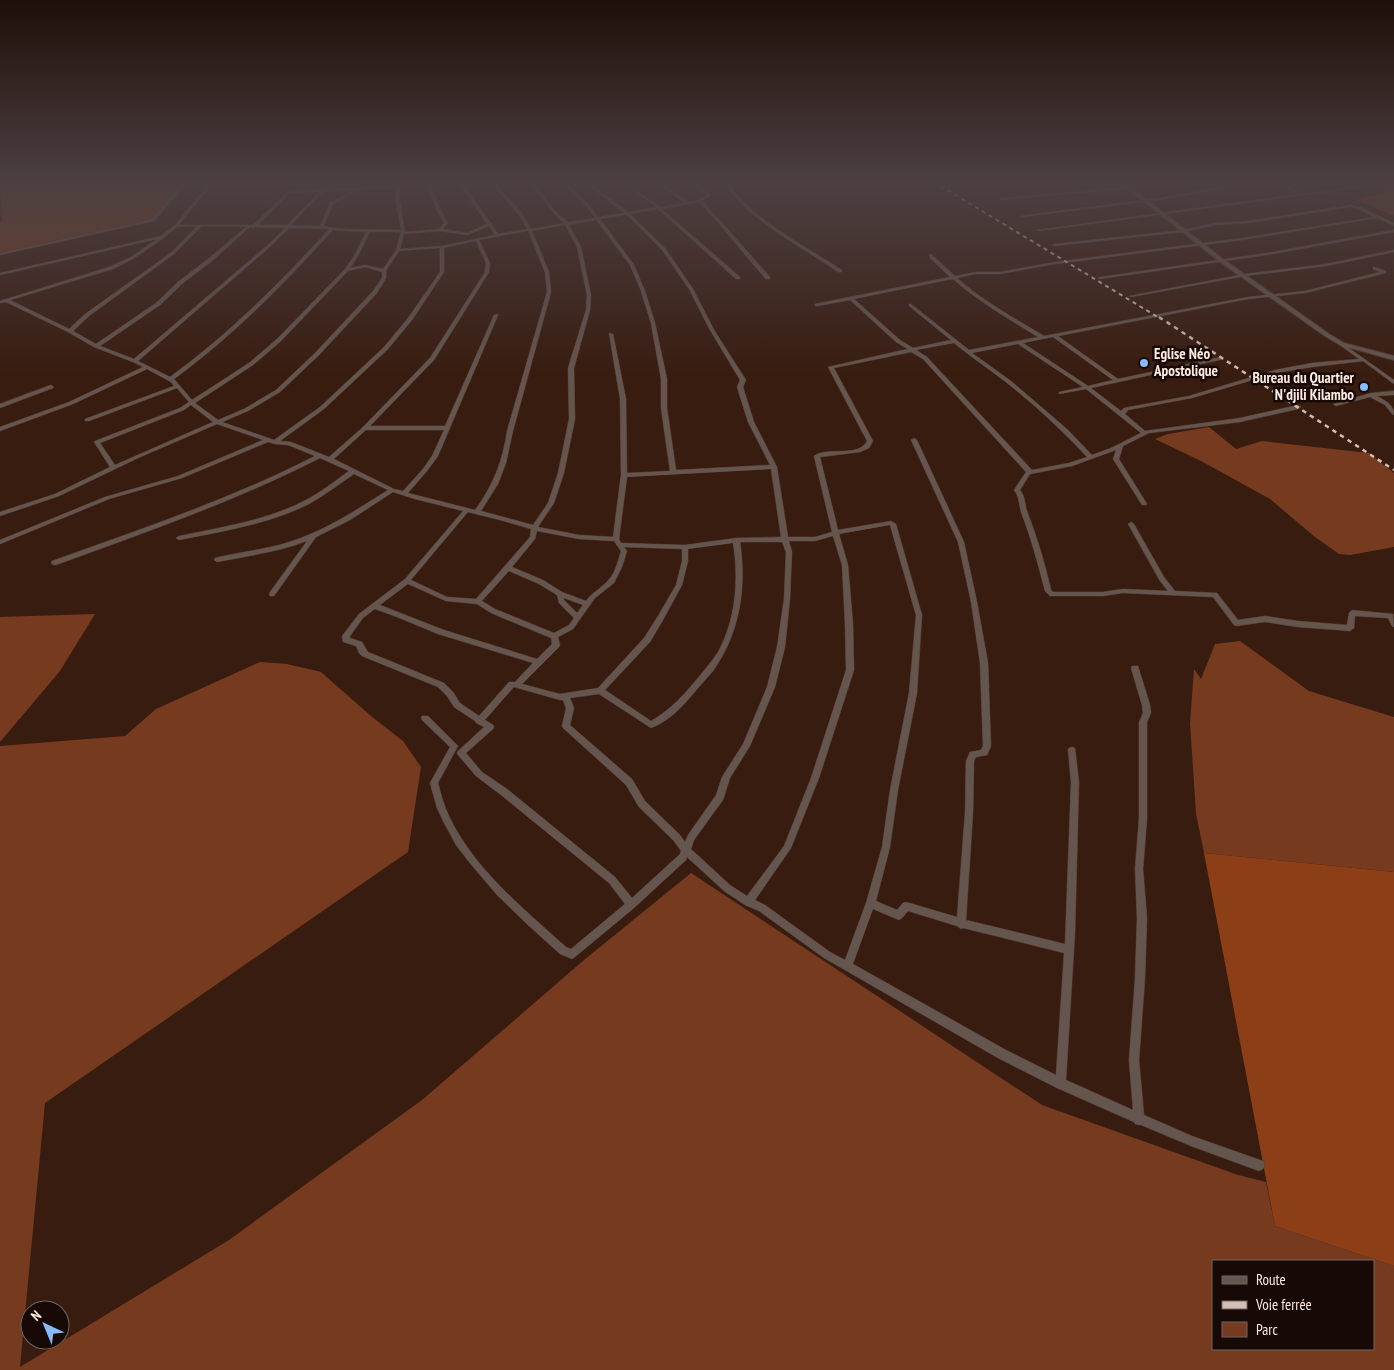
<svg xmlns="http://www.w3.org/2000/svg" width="1394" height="1370" viewBox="0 0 1394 1370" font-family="'PT Sans Narrow',sans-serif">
  <rect width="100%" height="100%" fill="#381c10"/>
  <path fill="#763a1e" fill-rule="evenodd" d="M0,182H184L153,219L0,255V222L2,221Z
    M1388,182H1394V216L1357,200L1382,193Z
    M1209,427L1236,449L1262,441L1369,453L1394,473V547L1350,555L1339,554L1315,537L1270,499L1201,461L1155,439L1168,434Z
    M95,614L60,671L0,742V617Z
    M1240,641L1309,691L1394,717V872L1204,853L1196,814L1190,723L1194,669L1201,679L1215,644Z
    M260,662L287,664L321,672L371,716L403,741L421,767L408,852L45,1103L20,1367L229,1240L422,1100L584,960L691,873L1042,1105L1238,1175L1266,1182L1275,1226L1394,1266V1370H0V746L125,736L156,709ZM1213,1261H1373V1349H1213Z"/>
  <path fill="#8c3e17" d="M1204,853L1394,872V1266L1275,1226Z"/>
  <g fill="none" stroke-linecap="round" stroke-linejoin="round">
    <defs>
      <path id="minor" d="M184,182H188L154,221L0,255V253L152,219Z
        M210,182H214L179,225H253L288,191L397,186V182H401L399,197L405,232L439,229L444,223L437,211L426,182H430L441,211L448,223L443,229L467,233L487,224L458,182H462L491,223H492V225L498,234L527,229L519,215L490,182H494L522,213L531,229L564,223L554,214L529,182H533L556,212L568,222L595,218L587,207L562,182H566L589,205L598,217L624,213L584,182H589L628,212L656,207L620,182H625L660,207L684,203L656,182H661L688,202L699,200L707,195L689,182H694L710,194V196L702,201L719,219L770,277V279H766C743,254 723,226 699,202L662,209L740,277V279H736L658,209L630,214L665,248L693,289L714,330L746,380L743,387L754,422L777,467L788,537H815L832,532L814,456C828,446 859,458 867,441L828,367L908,349L896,342L850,300L817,306H815V304L950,277L930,258L929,255L931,254L955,276L976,272H1000L1055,262L1242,238L1374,217L1358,209L1351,207L1248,223L1215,225L1183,232L1054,246L1052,245L1054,244L1183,230L1215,223L1248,221L1351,205L1360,207L1394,223V226L1377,218L1242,240L1055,264L1000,274H976L957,278C983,301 1014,318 1044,336L1248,297L1305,291L1380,272L1373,269V267H1375L1386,271V273L1305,293L1248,299L1058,336L1118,379L1221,357L1224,359L1091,388L1121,411L1124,408L1189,396L1275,370L1312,363L1359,359L1340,345V343H1342L1394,380V384L1363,361L1312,367L1276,373L1192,398L1128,410L1125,414L1145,431L1240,418L1298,405L1301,407L1298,409L1240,422L1149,433L1123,446L1119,459L1147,504L1146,505H1142L1113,459L1116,450L1072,466L1030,474L1020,490C1025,495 1025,505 1027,511C1037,537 1045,563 1051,590L1053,592H1103L1123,589L1168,591L1160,581L1128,524L1131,522L1134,524L1164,577L1175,591L1217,593L1238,620L1265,616L1298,621L1347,625L1349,613L1352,610L1393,614L1394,627L1392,626L1388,618L1355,616L1354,628L1350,631L1298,627L1265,622L1236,626L1234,625L1213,597L1123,593L1103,596H1050L1045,591C1038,564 1031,538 1021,512C1019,505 1019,496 1014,490L1026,472L923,359L911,352L834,368L873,441L869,448L860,452L820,457L838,530L891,521L896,524L922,615L917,693L898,790L890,847L876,901L897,910L903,903L906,902L957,917L965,813L966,761L970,752L981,750L983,746L980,663L971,602L958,542L911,440L914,438L917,440L964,542L977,602L988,663L991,746L987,755L976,757L974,761L973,813L966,920L1065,944L1071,782L1068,750L1069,748L1072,747L1075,748L1079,782L1075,932L1066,1080L1133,1110L1129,1060L1135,978L1137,918L1135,869L1139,819V722L1143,713L1142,705L1131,668L1132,666H1138L1150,705L1151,713L1147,722V819L1143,869L1147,918L1145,978L1139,1060L1144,1115L1192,1136L1263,1161L1265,1165L1263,1169L1259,1171L1191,1146L1141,1125H1139L1135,1124L1134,1122L1057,1088L998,1058L824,958L759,911L745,905L724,891L687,857L686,860L634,908L575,957L572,959L560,954L528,925L497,895L469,862L456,845L443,821L437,808L430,783L450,747L422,720L421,718L422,716H428L458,746L438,783C441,794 444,806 449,816C474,869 524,909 566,947L571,949L625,904L609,883L501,795L476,776L458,755L457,753L458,751L484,727L476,723L475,721L454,707L447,696L438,687L362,656L359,653L356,646L343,642L342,636L359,614L405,579L463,511L415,499L393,492L350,520L316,537L274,596H270L269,594L270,592L307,541C278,552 247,556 217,562L214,560L215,558C238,552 263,550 286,543C323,532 355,511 388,490L354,474C339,484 325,495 309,504C269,524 223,531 179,540L176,538L179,536C221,527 265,521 304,501C320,493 335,481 349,471L320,458C236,501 146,532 56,565H54L51,563L52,561C141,529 231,499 315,456L288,445L275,444L268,442L182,478L109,499L0,544V540L105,497L178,476L263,440L217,424L138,458L59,496L0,516V512L55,494L110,467L94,442L95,441L180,408L189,402L177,388L89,421H85V419L174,386L171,382L147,369L73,404L0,431V427L69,402L143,367L133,362L94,347L68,332L6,302L0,303V301L109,267L131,257L157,239L0,275V273L161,236L175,225ZM396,188L395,197L401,230L340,229L324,226L333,204L354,193L353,191L330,202L320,226L291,225L323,192ZM319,192L287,225H258L290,193ZM627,215L662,250L689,289L710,330L740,380L737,387L748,422L770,465L676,470L667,408V379L655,323L645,291L634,265L600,219ZM596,220L630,265L641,291L651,323L661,379V408L670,471L627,473L626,399L613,334L609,333L620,399L621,475L613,537L579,535L538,527L554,503L564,473L575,419L574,368L590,310L591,295L581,247L569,225ZM565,225L577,247L587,295L586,310L568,368L569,419L558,473L548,503L533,525L481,511L498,484L506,463L513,431L551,292L549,272L532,231ZM197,226L172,252L85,314L69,329L10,300L113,269L133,259L165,237L177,227ZM202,226L246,227L208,259L179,281L156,303L96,344L73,331L89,316L174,254ZM489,226L495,235L442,246L400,249L404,234L440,231L467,235ZM250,227L253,228L255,227L285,228L269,244L134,359L100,346L160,305L183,283L212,261ZM289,228L329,229C280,283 229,334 170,377L138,361L271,246ZM333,230L366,232L354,256L345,269L277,339L249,363L192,400L174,379C233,336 284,284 333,230ZM528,231L545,272L547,292L507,431C503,460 493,486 475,510L408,493L427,471L438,456L498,315V314L494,315L445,426H370L434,360L489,272L490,263L479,240ZM370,232H401L396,250L383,269L365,265L350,268L358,256ZM476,241L486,263L485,272L430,358L363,427L329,457L291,442L280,441L324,409L388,349L412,320L444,272V248ZM440,248V272L408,318L384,347L320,407L274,440L222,422L248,411L280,392L319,355L377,293L386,278V271L399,251ZM365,267L382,272V278L373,291L315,353L276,390L244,409L218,420L195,403L253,365L281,341L348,271ZM953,279C979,302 1009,319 1038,337L969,350L911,304H909V306L951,340L913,348L900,340L854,299ZM1053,337L1113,380L1088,386L1023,343ZM954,343C971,357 989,369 1007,383C1035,405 1062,430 1087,457L1069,463L1032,470L927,357L916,350ZM1018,344L1083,387L1059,392V394L1086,389L1141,433L1111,448L1092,455L1067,429L1011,381L972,353ZM191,405L213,422L115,465L100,443L184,410ZM366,430H444L432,456L423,469L403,491L394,489L334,459ZM771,469L781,537L736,538L685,545L621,543L619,539L627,477ZM468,512L500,520L531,529L530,537L476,599L447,597L411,580ZM890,525L916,615L909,693L890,790L882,847L866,903L845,960L830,952L765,905L755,900L791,848L819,778L854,670L853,624L848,565L839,534ZM537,531L579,539L614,541L621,551C618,560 616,571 610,578C604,587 593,591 586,601L562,592L543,580L512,567L535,539ZM833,536L842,565L845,624L846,670L811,778L784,846L747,896L730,885L691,849L694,840L723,800L730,778L750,746L775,687L785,647L790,599L792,552L789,541H815ZM740,542H782L786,552L784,599L777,647L767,687L743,744L722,777L716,795L688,835L685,842L680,835L645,801L632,779L570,725L574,708L570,698L599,694L651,728C670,721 685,704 698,688C703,682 708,677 713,671C740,633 747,587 740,542ZM733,543C739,579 736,619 718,652C710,664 701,674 692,685C680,699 667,712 651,721L605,690L650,642L663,620L682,585L688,561V549ZM624,547L682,549V561L676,585L658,616L644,638L598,688L560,694L522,684L559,647L560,645L558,637L573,629L595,598L614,583L622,567L627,551ZM509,571L539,584L557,595L559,603L574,618L569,625L554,633L495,609L482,601ZM408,584L446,601L477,604L491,613L551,638L552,644L537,659L444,630L380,605ZM564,598L583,605L577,613L564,600ZM375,609L397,617L438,634L533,663L515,682H509L479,716L460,703L453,692L444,683L368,652L362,642L350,638V636L363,618ZM514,687L560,700H563L566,708L562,726L563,728L626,785L639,807L674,841L681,851L680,854L632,898L615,877L507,789L482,772L466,753L493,729L494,727L493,725L485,720ZM873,909L899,920L902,918L908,911L957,926L961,929L963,928L1064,953L1056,1075L1006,1050L853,964Z
        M333,182H339L324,189L321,188Z
        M723,182H727C755,222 802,244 842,270V272H838C799,245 751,222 723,182Z
        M1048,182H1063L1049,184Z
        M1157,182H1167L1129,189L1001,200L999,199L1001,198L1129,187Z
        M1246,182H1254L1223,189L1166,199L1022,217L1020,216L1166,197Z
        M1269,182H1275L1304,194L1370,185L1372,186L1039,231L1037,230L1299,194Z
        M1394,230V232L1267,255L1100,279L1098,278L1100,277L1267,253Z
        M1394,250V252L1326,266L1245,276L1131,297L1129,296L1245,274L1326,264Z
        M51,385L54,387L53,388L0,408V404Z
        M1394,391V395L1377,396C1385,401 1394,404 1394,415L1392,414L1385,405L1370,397L1336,406L1333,404L1371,393Z"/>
      <path id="tertiary" d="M1119,182H1124L1223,259L1329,334L1344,343L1394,356V360L1340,345L1325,336L1219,261Z"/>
    </defs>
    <use href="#minor" stroke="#54392d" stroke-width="1"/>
    <use href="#tertiary" stroke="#54392d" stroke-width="2"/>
    <use href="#minor" fill="#64554f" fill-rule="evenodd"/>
    <use href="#tertiary" fill="#64554f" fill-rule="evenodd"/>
    <path stroke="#d3bdb4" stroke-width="2" stroke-dasharray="4 4" stroke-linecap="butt" d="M934,182L1161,319"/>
    <path stroke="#d3bdb4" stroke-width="2.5" stroke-dasharray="4.5 4.5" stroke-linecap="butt" d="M1159,317L1394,470"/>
  </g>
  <linearGradient id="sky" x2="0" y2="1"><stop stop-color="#1f0f09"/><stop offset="0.49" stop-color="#4d4042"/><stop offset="1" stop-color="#4d4042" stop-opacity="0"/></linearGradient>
  <rect width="1394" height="374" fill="url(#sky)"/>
  <g fill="#87bbfb" stroke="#170a06" stroke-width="2">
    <circle cx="1144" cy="363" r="5"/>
    <circle cx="1364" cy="387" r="5"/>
  </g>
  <g text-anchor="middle" stroke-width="5" stroke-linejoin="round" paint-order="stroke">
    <g font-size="15" font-weight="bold" fill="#feeae1" stroke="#170a06" text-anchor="start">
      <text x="1154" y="359">Eglise Néo<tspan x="1154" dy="17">Apostolique</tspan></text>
      <text x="1354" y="383" text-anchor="end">Bureau du Quartier<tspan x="1354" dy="17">N'djili Kilambo</tspan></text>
    </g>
  </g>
  <rect x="1212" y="1260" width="162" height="90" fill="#170a06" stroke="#73645e"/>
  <rect x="1222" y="1276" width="25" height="8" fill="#64554f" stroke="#73645e"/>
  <text x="1256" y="1285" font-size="15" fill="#feeae1">Route</text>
  <rect x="1222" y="1301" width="25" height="8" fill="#d3bdb4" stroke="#73645e"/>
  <text x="1256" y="1310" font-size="15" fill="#feeae1">Voie ferrée</text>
  <rect x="1222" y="1322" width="25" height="15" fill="#763a1e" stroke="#73645e"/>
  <text x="1256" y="1335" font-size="15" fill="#feeae1">Parc</text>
  <g transform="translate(45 1325) rotate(316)"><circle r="24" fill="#170a06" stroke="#73645e"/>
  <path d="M0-4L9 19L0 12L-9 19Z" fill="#87bbfb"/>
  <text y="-8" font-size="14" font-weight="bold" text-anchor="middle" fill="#feeae1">N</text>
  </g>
</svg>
